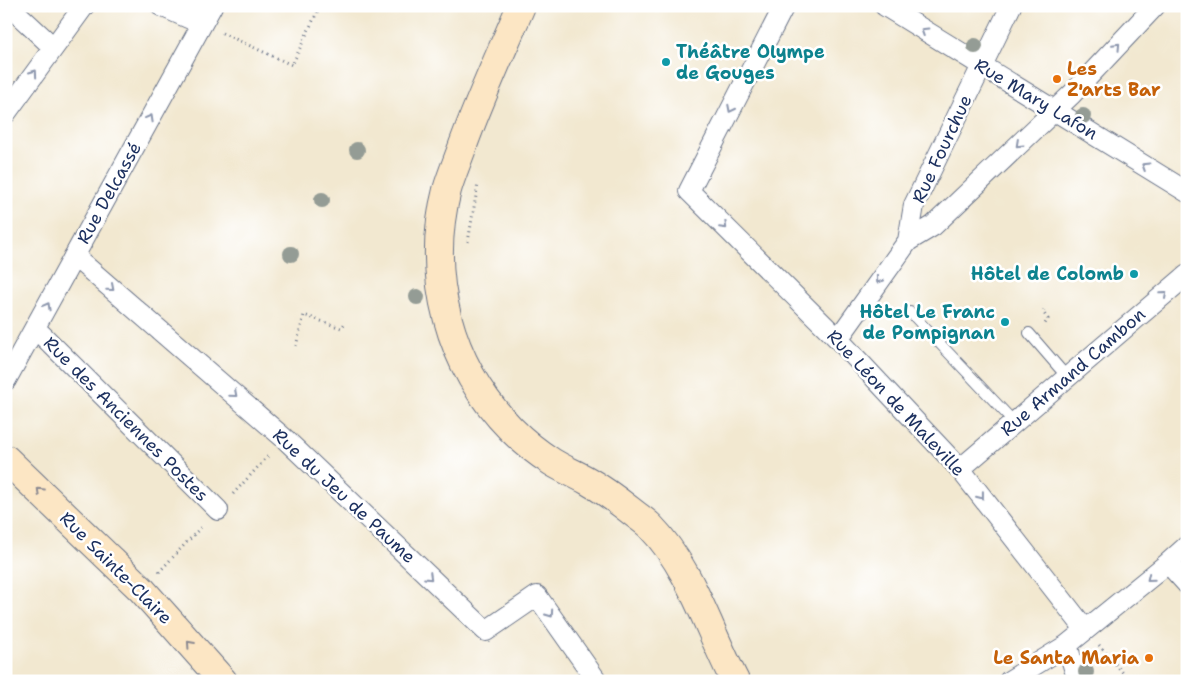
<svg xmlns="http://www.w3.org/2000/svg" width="1193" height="687" viewBox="0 0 1193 687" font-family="'Shantell Sans',sans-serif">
  <rect width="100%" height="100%" fill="#fff"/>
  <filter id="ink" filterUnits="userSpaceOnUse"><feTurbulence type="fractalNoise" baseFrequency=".02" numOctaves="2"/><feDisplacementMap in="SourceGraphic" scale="10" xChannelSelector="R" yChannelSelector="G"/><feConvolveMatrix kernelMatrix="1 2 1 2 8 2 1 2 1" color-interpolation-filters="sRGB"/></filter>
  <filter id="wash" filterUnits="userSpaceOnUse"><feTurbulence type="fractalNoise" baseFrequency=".0096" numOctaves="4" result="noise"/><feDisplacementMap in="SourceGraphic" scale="20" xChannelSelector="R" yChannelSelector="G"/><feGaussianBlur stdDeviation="1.12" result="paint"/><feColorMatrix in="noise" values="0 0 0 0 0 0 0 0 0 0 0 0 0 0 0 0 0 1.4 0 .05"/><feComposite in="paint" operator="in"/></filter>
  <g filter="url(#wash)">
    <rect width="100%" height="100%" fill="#f2e8d0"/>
  </g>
  <g filter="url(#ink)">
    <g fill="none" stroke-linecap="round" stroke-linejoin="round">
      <defs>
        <path id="lane" d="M910,312L1014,422
          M1029,333L1067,377"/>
        <path id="street" d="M9,6L53,47
          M161,6L202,24
          M784,6L689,191L838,339L960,469L1085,629
          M885,6L1187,192
          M6,113L84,6
          M908,241L933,226L1072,94L1155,6
          M74,256L285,439L486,631L537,596L597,681
          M35,328L218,510
          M838,339L908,241L914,205L1011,6
          M6,380L212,6
          M960,469L1187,275
          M1168,563L1187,584
          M1067,645L1078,681
          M1009,681L1067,645L1168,563L1187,546"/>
        <path id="secondary" d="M521,6C501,53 479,100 462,148C457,162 451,176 447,190C425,276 449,366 511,429C523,441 538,453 552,462C563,469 576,474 588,481C602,489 617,500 631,511C637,516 644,520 650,526C691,568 708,629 735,681
          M6,459L142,590L223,681"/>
      </defs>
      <use href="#lane" stroke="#667086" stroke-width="12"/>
      <use href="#street" stroke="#667086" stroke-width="22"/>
      <use href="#secondary" stroke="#667086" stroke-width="30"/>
      <path stroke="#667086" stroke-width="3" stroke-dasharray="1 4" stroke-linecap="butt" d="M222,33L292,65L320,6
        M468,242L478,184
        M1044,310L1043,312L1048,319L1044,325
        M296,346L304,315L341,328L346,322
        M233,494L270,454
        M159,572L203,525
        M1099,645L1130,681"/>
      <use href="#lane" stroke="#fff" stroke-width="10"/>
      <use href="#street" stroke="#fff" stroke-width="20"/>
      <use href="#secondary" stroke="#fce6c4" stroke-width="28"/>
    </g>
    <g fill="#949c95">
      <circle cx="975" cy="46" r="8"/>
      <circle cx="1083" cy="116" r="8"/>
      <circle cx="357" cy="150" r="8"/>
      <circle cx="322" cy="200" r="8"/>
      <circle cx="291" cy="254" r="8"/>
      <circle cx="417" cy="297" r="8"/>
      <circle cx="1086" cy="672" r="8"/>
    </g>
    <defs><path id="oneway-chevron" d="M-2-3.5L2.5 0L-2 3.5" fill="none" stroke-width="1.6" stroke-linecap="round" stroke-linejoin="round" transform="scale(1.25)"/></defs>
    <g stroke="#8d97ae">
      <use href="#oneway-chevron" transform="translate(924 31) rotate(-148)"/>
      <use href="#oneway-chevron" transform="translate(1117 46) rotate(-47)"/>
      <use href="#oneway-chevron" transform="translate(34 73) rotate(-55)"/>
      <use href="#oneway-chevron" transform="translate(731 109) rotate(117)"/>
      <use href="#oneway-chevron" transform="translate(150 118) rotate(-61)"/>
      <use href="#oneway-chevron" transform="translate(1019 144) rotate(137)"/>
      <use href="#oneway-chevron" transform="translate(1145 166) rotate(-148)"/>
      <use href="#oneway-chevron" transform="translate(724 226) rotate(45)"/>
      <use href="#oneway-chevron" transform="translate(879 280) rotate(126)"/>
      <use href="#oneway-chevron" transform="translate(111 288) rotate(41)"/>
      <use href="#oneway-chevron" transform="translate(1164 294) rotate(-41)"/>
      <use href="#oneway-chevron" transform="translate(47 306) rotate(-61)"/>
      <use href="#oneway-chevron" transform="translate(234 394) rotate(41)"/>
      <use href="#oneway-chevron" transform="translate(981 496) rotate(52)"/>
      <use href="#oneway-chevron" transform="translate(429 577) rotate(44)"/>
      <use href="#oneway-chevron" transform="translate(1150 578) rotate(141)"/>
      <use href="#oneway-chevron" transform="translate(550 614) rotate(55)"/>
    </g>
    <g stroke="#8c8a91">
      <use href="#oneway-chevron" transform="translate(40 491) rotate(-136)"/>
      <use href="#oneway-chevron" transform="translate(190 644) rotate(-132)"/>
    </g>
  </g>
  <g fill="#0f9aa8" stroke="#fff" stroke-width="2">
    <circle cx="666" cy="62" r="5"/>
    <circle cx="1134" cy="274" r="5"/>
    <circle cx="1005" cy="322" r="5"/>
  </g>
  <g fill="#e8710a" stroke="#fff" stroke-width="2">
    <circle cx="1057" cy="79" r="5"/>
    <circle cx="1149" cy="658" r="5"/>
  </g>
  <g text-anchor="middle" stroke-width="5" stroke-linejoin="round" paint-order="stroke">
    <g font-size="18" font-weight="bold" fill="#0d838f" stroke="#fff" text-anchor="end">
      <text x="676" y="58" text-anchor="start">Théâtre Olympe<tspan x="676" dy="21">de Gouges</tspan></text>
      <text x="1124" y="280">Hôtel de Colomb</text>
      <text x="995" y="318">Hôtel Le Franc<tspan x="995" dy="21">de Pompignan</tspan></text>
    </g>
    <g font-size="18" font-weight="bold" fill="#c56008" stroke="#fff" text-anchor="start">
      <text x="1067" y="75">Les<tspan x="1067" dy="21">Z'arts Bar</tspan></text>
      <text x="1139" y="664" text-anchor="end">Le Santa Maria</text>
    </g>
    <g font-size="18" fill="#1b2f5e" stroke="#fff">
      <text transform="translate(1036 99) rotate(31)" y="6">Rue Mary Lafon</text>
      <text transform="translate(942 149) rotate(-65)" y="6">Rue Fourchue</text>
      <text transform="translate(109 193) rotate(-61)" y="6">Rue Delcassé</text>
      <text transform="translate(1073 372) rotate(-41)" y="6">Rue Armand Cambon</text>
      <text transform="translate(896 403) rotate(47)" y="6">Rue Léon de Maleville</text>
      <text transform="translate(126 419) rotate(45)" y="6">Rue des Anciennes Postes</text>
      <text transform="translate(344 496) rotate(43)" y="6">Rue du Jeu de Paume</text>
      <text transform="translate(116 568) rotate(45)" y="6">Rue Sainte-Claire</text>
    </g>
  </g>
  <rect width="1193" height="687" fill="none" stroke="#fff" stroke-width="25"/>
</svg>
